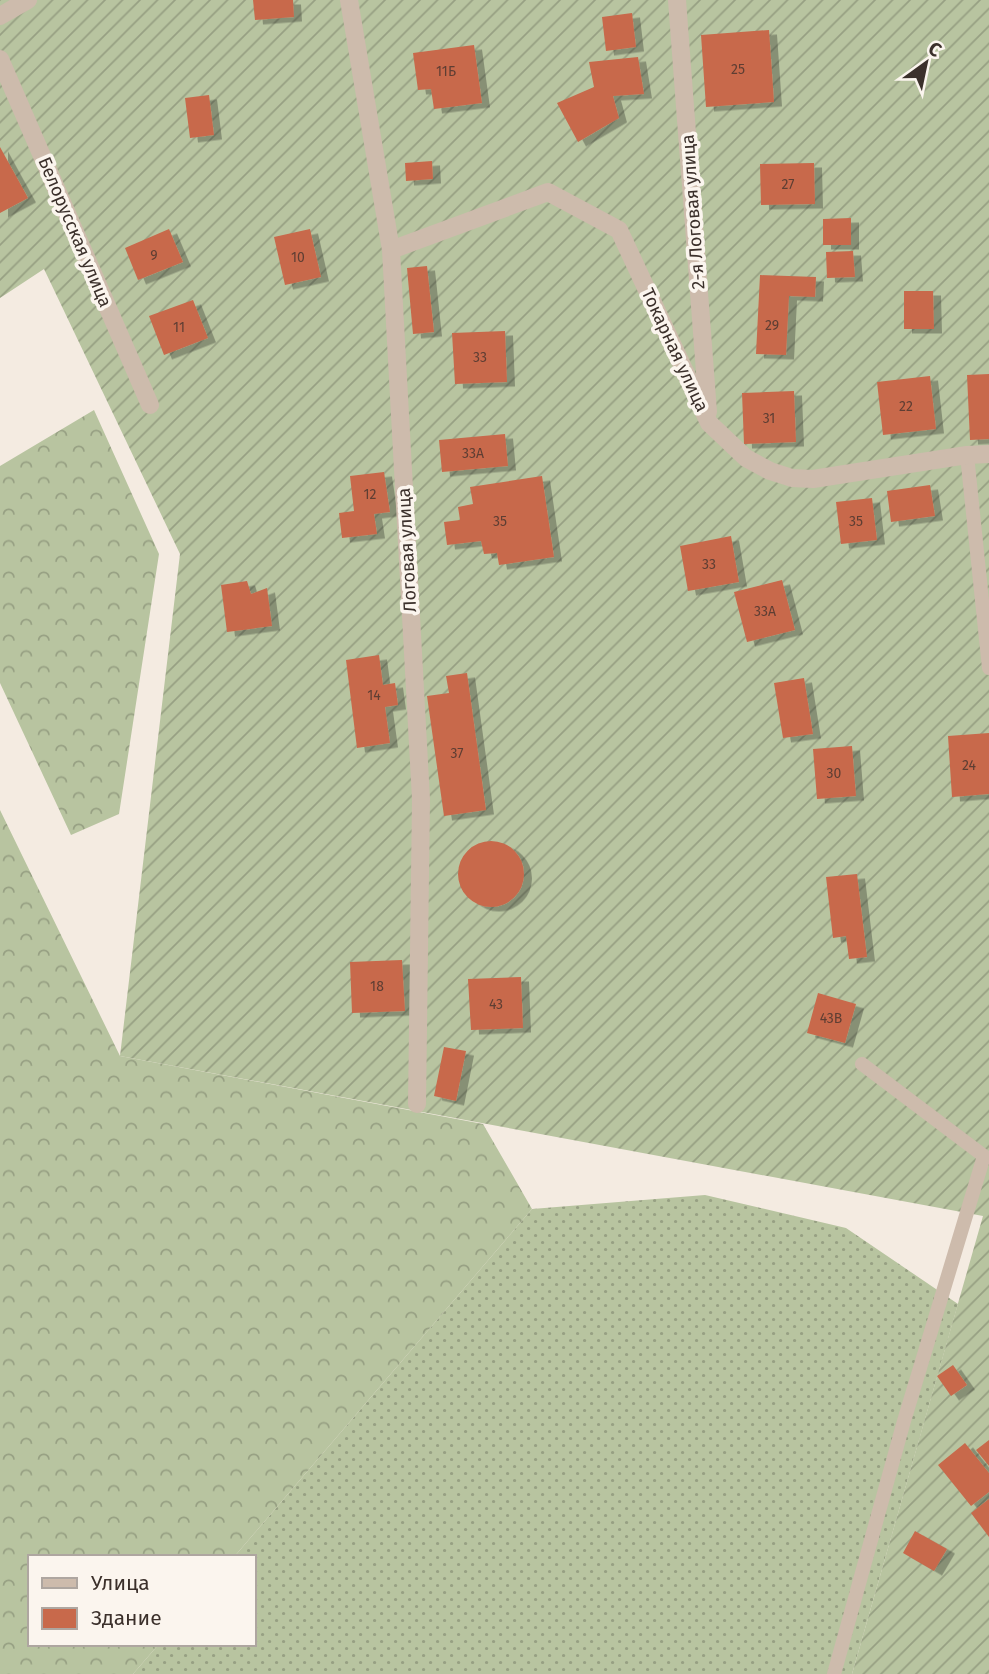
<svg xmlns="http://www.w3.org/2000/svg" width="989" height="1674" viewBox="0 0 989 1674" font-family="'Fira Sans',sans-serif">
  <defs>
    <pattern id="grass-dots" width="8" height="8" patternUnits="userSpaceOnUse" patternTransform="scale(1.75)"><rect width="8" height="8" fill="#b8c4a0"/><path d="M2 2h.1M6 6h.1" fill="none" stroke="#97a083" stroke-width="1.8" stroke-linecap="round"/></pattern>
    <pattern id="forest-crowns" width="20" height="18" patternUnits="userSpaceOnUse" patternTransform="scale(1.75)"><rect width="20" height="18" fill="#b8c4a0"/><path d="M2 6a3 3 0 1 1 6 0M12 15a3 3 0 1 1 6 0" fill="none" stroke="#97a083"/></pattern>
    <pattern id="garden-furrows" width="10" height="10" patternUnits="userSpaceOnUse" patternTransform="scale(1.75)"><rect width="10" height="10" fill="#b8c4a0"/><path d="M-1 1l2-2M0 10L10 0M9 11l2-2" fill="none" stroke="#97a083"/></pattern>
    <filter id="shadow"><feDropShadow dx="8" dy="4.5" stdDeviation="0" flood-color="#0004"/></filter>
  </defs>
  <rect width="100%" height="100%" fill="#f4ebe1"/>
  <path fill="url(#grass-dots)" d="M705,1195L846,1228L958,1304L852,1674H133L159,1644H254V1557H234L532,1209Z"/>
  <path fill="url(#forest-crowns)" d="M94,410L159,554L119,814L71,835L0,683V466Z
    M0,810L120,1056L483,1124L532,1209L234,1557H30V1644H159L133,1674H0Z"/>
  <path fill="url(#garden-furrows)" d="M0,0H989V1674H852L983,1216L120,1056L180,554L44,269L0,298Z"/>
  <path fill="#c8694b" filter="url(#shadow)" d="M253,0H293L294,17L255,20Z
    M632,13L636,47L606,51L602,17Z
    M769,30L774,102L706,107L701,35Z
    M474,45L482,103L434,109L431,89L418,90L413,53Z
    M638,57L644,94L613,96L619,118L578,142L557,103L594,87L589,62Z
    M209,95L214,135L190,138L185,98Z
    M0,147L28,198L0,213Z
    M432,161L433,179L406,181L405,163Z
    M814,163L815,204L761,205L760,164Z
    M851,218V245H823V219Z
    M169,229L183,262L138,280L125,248Z
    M310,229L321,277L285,285L274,237Z
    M853,251L855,277L827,278L826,252Z
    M427,266L434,332L413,334L407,268Z
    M760,275L816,277L815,297L789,296L786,355L756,354Z
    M904,291H933L934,329H904Z
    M193,300L208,338L164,355L149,316Z
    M505,331L507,382L455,384L452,333Z
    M989,374V439L970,440L967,375Z
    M930,376L936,429L883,435L877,382Z
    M794,391L796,442L744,444L742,393Z
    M505,434L508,466L442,472L439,440Z
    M384,472L390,512L374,514L377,534L342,538L339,513L354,511L350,476Z
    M542,476L554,557L499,565L497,553L484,554L481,541L447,545L444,522L460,520L458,507L473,504L470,487Z
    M930,485L935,516L891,522L887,491Z
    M872,498L877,540L841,544L836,502Z
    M731,536L739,582L688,591L680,546Z
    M782,580L795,630L747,642L734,592Z
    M247,581L251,594L267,588L272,626L227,632L221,585Z
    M379,655L383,685L395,683L398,705L385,707L390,743L357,748L346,660Z
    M467,673L486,810L444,816L427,696L449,693L446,676Z
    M804,678L813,734L783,738L774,683Z
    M989,733V794L952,797L948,736Z
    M852,746L856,796L817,799L813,749Z
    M458 874a33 33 0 1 1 66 0a33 33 0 1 1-66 0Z
    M857,874L867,957L849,959L846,936L833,938L826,877Z
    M402,960L405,1011L352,1013L350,962Z
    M521,977L523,1028L471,1030L468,979Z
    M818,993L856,1004L845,1043L807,1033Z
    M444,1047L466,1051L456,1101L434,1096Z
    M953,1365L967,1385L951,1396L937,1376Z
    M989,1440V1466L976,1450Z
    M965,1443L989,1473V1492L971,1506L938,1465Z
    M989,1499V1537L971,1513Z
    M915,1531L947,1549L934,1571L903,1553Z"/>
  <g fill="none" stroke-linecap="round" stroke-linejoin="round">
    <path stroke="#cdbbac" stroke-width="14" d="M967,455L989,668
      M834,1674L904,1421L984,1156L862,1064"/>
    <path stroke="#cdbbac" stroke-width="18" d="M349,0L391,250L421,799L417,1104
      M677,0L708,412
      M0,16L28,0
      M0,59L150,405
      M391,250L548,192L619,230L709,423L746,458L770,471L792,478L813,479L967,455L989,454"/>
  </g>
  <g text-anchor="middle" stroke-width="7" stroke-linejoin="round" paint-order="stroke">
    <g font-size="14" fill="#5e3e33">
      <text x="738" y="74">25</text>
      <text x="446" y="76">11Б</text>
      <text x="788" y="189">27</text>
      <text x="154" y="260">9</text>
      <text x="298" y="262">10</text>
      <text x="772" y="330">29</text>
      <text x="179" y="332">11</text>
      <text x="480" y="362">33</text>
      <text x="906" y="411">22</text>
      <text x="769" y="423">31</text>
      <text x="473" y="458">33А</text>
      <text x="370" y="499">12</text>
      <text x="500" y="526">35</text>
      <text x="856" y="526">35</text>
      <text x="709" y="569">33</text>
      <text x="765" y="616">33А</text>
      <text x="374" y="700">14</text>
      <text x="457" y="758">37</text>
      <text x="969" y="770">24</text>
      <text x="834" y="778">30</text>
      <text x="377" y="991">18</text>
      <text x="496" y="1009">43</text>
      <text x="831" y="1023">43В</text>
    </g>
    <g font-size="18" fill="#3b302b" stroke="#fbf5ee">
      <text transform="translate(693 212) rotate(-94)" y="6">2-я Логовая улица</text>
      <text transform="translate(75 232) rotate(67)" y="6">Белорусская улица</text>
      <text transform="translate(675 350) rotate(65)" y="6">Токарная улица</text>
      <text transform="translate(407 550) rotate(-93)" y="6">Логовая улица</text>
    </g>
  </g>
  <rect x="28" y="1555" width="228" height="91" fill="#fbf5ee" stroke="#aea6a0" stroke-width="2"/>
  <rect x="42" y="1578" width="35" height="10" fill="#cdbbac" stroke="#aea6a0" stroke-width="2"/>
  <text x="91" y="1590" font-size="21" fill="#3b302b">Улица</text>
  <rect x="42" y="1608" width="35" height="21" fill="#c8694b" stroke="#aea6a0" stroke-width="2"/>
  <text x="91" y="1625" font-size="21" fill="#3b302b">Здание</text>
  <g transform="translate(926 63) rotate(33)" stroke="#fbf5ee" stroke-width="5" paint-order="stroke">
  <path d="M0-5L12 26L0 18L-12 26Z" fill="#3b302b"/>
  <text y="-10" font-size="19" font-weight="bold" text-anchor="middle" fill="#3b302b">С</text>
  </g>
</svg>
